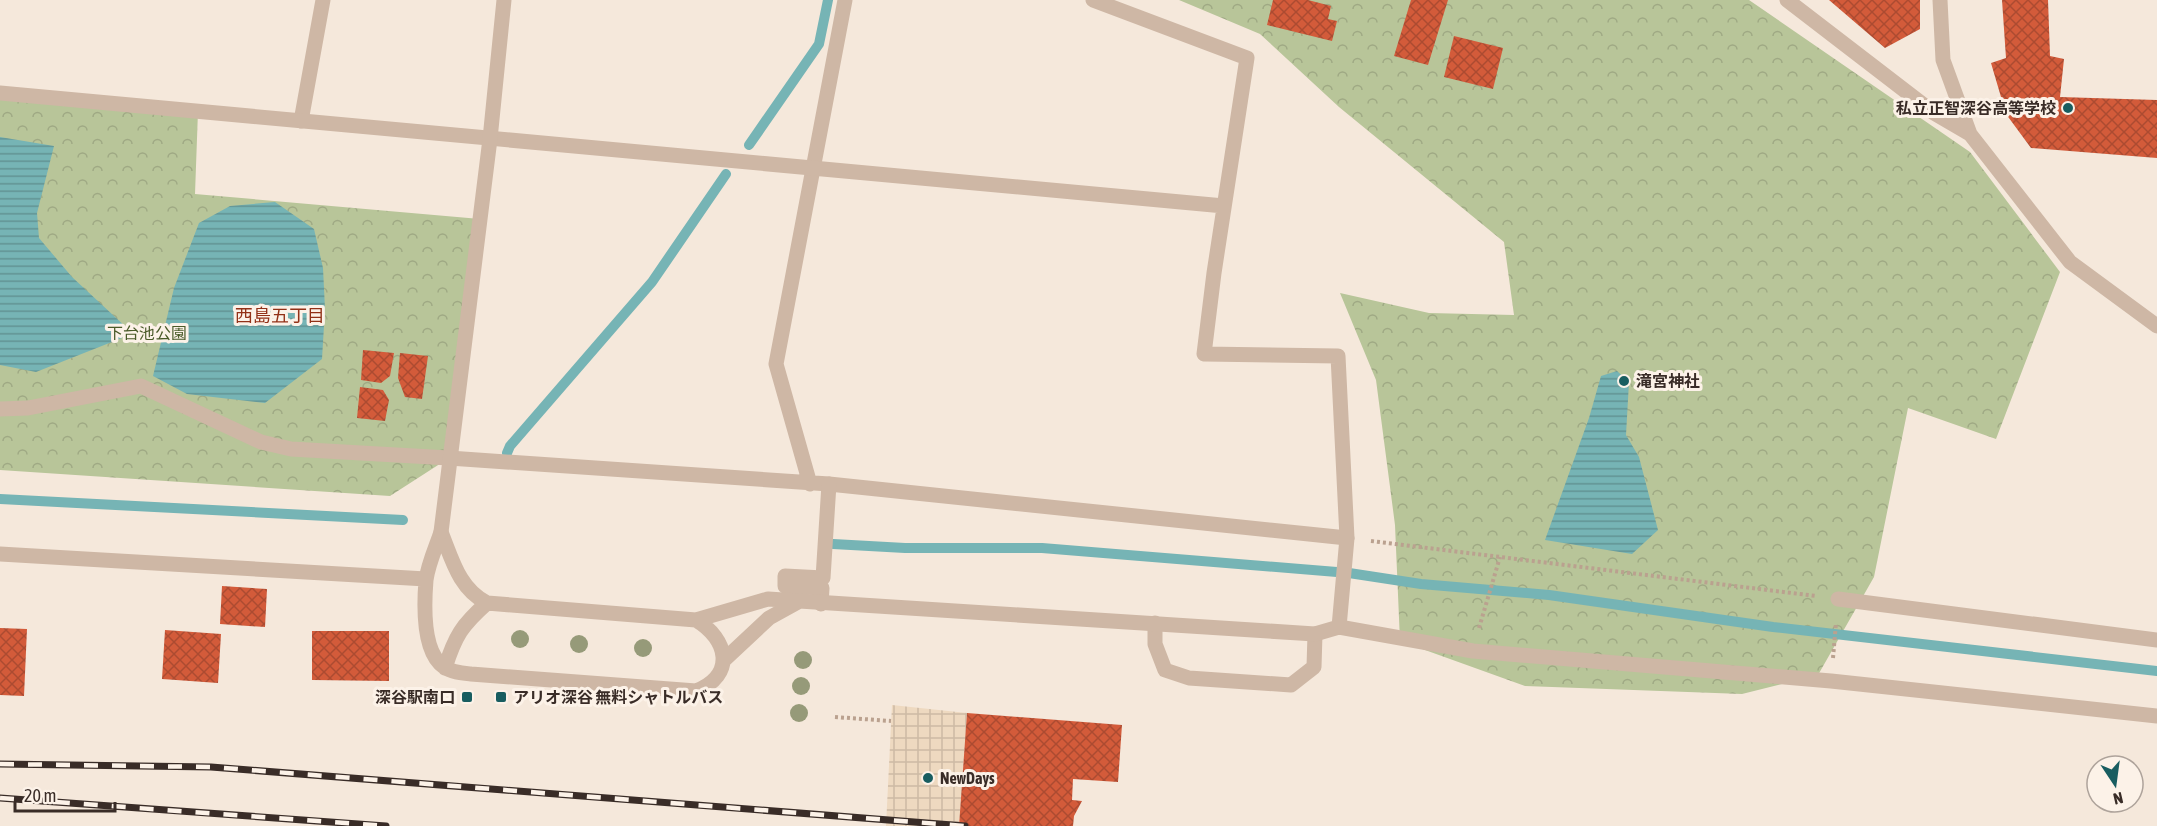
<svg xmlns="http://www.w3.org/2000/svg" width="2157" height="826" viewBox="0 0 2157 826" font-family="'Asap Condensed','Noto Sans JP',sans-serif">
  <defs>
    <pattern id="forest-crowns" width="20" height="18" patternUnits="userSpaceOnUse" patternTransform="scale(1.5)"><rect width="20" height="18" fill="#b8c599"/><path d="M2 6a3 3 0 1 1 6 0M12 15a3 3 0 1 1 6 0" fill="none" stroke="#9fa984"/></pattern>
    <pattern id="plaza-grid" width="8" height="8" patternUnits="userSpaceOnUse" patternTransform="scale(1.5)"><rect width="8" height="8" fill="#eed9c0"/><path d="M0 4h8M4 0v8" fill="none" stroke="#cdbaa5"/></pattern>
    <pattern id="water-rules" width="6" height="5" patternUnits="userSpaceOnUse" patternTransform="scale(1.5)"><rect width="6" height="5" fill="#76b4b5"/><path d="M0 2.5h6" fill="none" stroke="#629393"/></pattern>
    <pattern id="building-cross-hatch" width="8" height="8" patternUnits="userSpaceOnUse" patternTransform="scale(1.5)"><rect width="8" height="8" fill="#d35b3a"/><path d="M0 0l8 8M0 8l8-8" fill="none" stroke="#ac4b31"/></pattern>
  </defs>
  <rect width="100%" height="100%" fill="#f5e8db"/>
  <path fill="url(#forest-crowns)" d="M1179,0H1749L1970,152L2060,272L1996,439L1908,408L1874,577L1818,675L1742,694L1525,686L1400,641L1395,525L1376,380L1340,293L1429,313L1514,315L1504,242L1339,107L1260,34Z
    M0,93L198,111L195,194L480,219L449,458L390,496L0,470Z"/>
  <path fill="url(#plaza-grid)" d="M892,705L967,713L959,826H886Z"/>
  <path fill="url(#water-rules)" d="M0,137L54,146L37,213L39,238L72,277L128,329L122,338L36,372L0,365Z
    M275,202L314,229L323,268L325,309L322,359L265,403L187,394L153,376L174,288L199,223L230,206Z
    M1617,371L1629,382L1626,435L1639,457L1658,530L1632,554L1545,540L1589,418L1601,376Z"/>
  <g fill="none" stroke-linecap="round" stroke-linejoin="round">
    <path stroke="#76b4b5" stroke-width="10" d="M749,145L819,44L828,0
      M507,453L510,446L652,282L726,174
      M0,499L403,520
      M833,544L905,548H1042L1349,573L1421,584L1549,595L1773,627L2157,671"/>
  </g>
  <path fill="url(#building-cross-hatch)" d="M1273,0H1308L1331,6L1328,19L1337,21L1332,41L1267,25Z
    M1411,0H1448L1428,65L1394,56Z
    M1829,0H1920V29L1885,48Z
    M2002,0H2048L2050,56L2064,59L2060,97L2157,100V158L2031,148L2006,114L1991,63L2006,58Z
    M1454,36L1503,48L1493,89L1444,77Z
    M363,350L394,353L390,376L381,383L361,380Z
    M400,353L428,356L422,399L405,397L398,378Z
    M360,387L383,390L389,400L385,421L357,418Z
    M222,586L267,589L265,627L220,624Z
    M0,628L27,629L24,696L0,695Z
    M165,630L221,634L218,683L162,679Z
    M312,631H389V681L312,680Z
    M967,713L1122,725L1118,782L1073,779L1072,800L1082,801L1074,816L1073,826H959Z"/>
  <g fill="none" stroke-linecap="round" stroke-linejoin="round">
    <path stroke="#baa18f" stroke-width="4" stroke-dasharray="3 3" stroke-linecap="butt" d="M1371,541L1816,596
      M1479,628L1500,557
      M1833,658L1836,623
      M835,717L891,721"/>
    <path stroke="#ceb7a5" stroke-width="15" d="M301,121L323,0
      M449,458L829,484L1347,538
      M810,484L776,364L845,0
      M1838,599L2157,640
      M1155,623V644L1165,670L1189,678L1291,685L1314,667L1315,634"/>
    <path stroke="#ceb7a5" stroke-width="15" d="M0,409L28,408L141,386L261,442L291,449L449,458
      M821,604L822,588L785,586V576L823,578L829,484"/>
    <path stroke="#ceb7a5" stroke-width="15" d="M1093,0L1247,58L1214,273L1204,354L1338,356L1347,538L1339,627
      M1787,0L1934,113L1970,134
      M1940,0L1943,60L1970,134L2070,262L2157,326
      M0,93L1224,206
      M441,532C452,559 459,589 487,603L696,620C728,639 736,675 696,691L471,674C462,673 451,672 444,667C422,652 424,605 426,580C428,564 436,547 441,532Z
      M0,554L426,579
      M696,620L768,599L1315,634L1339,627L1473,651L1831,681L2157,716
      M723,661L769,618L798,602
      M445,668C455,636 462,625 487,603"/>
    <path stroke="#ceb7a5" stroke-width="15" d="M441,532L490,139L504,0"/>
    <defs>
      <path id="rail" d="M0,764L211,767L965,826
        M0,798L386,826"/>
    </defs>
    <use href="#rail" stroke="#392c27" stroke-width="7"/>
    <use href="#rail" stroke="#fcf2e8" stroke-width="4.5" stroke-dasharray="14" stroke-linecap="butt"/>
  </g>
  <g fill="#969a79">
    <circle cx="520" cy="639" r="9"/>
    <circle cx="579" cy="644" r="9"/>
    <circle cx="643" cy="648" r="9"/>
    <circle cx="803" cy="660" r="9"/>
    <circle cx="801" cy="686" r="9"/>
    <circle cx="799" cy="713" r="9"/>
  </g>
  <g fill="#185d60" stroke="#fcf2e8" stroke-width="2">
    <circle cx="2068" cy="108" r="6"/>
    <circle cx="1624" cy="381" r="6"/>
    <rect x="461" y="691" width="12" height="12" rx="3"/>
    <rect x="495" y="691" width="12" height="12" rx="3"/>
    <circle cx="928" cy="778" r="6"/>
  </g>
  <g text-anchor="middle" stroke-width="6" stroke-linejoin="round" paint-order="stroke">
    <g font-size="16" font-weight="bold" fill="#392c27" stroke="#fcf2e8" text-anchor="start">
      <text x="2056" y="114" text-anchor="end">私立正智深谷高等学校</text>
      <text x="1636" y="387">滝宮神社</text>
      <text x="455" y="703" text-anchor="end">深谷駅南口</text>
      <text x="513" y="703">アリオ深谷 無料シャトルバス</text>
      <text x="940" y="784">NewDays</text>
    </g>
    <g font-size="16" fill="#495a28" stroke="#fcf2e8">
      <text x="147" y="339">下台池公園</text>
    </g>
    <g font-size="18" fill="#923117" stroke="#fcf2e8">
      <text x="280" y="322">西島五丁目</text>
    </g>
  </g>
  <g transform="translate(2115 784) rotate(167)"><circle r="28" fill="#fcf2e8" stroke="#aea39b" stroke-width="1.5"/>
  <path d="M0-4.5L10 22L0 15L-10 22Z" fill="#185d60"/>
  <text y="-9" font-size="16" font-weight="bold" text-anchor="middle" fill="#392c27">N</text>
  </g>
  <path d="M15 802v9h100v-9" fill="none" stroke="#392c27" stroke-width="3"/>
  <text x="24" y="802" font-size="18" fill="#392c27" stroke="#fcf2e8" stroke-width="4.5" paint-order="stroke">20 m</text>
</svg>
